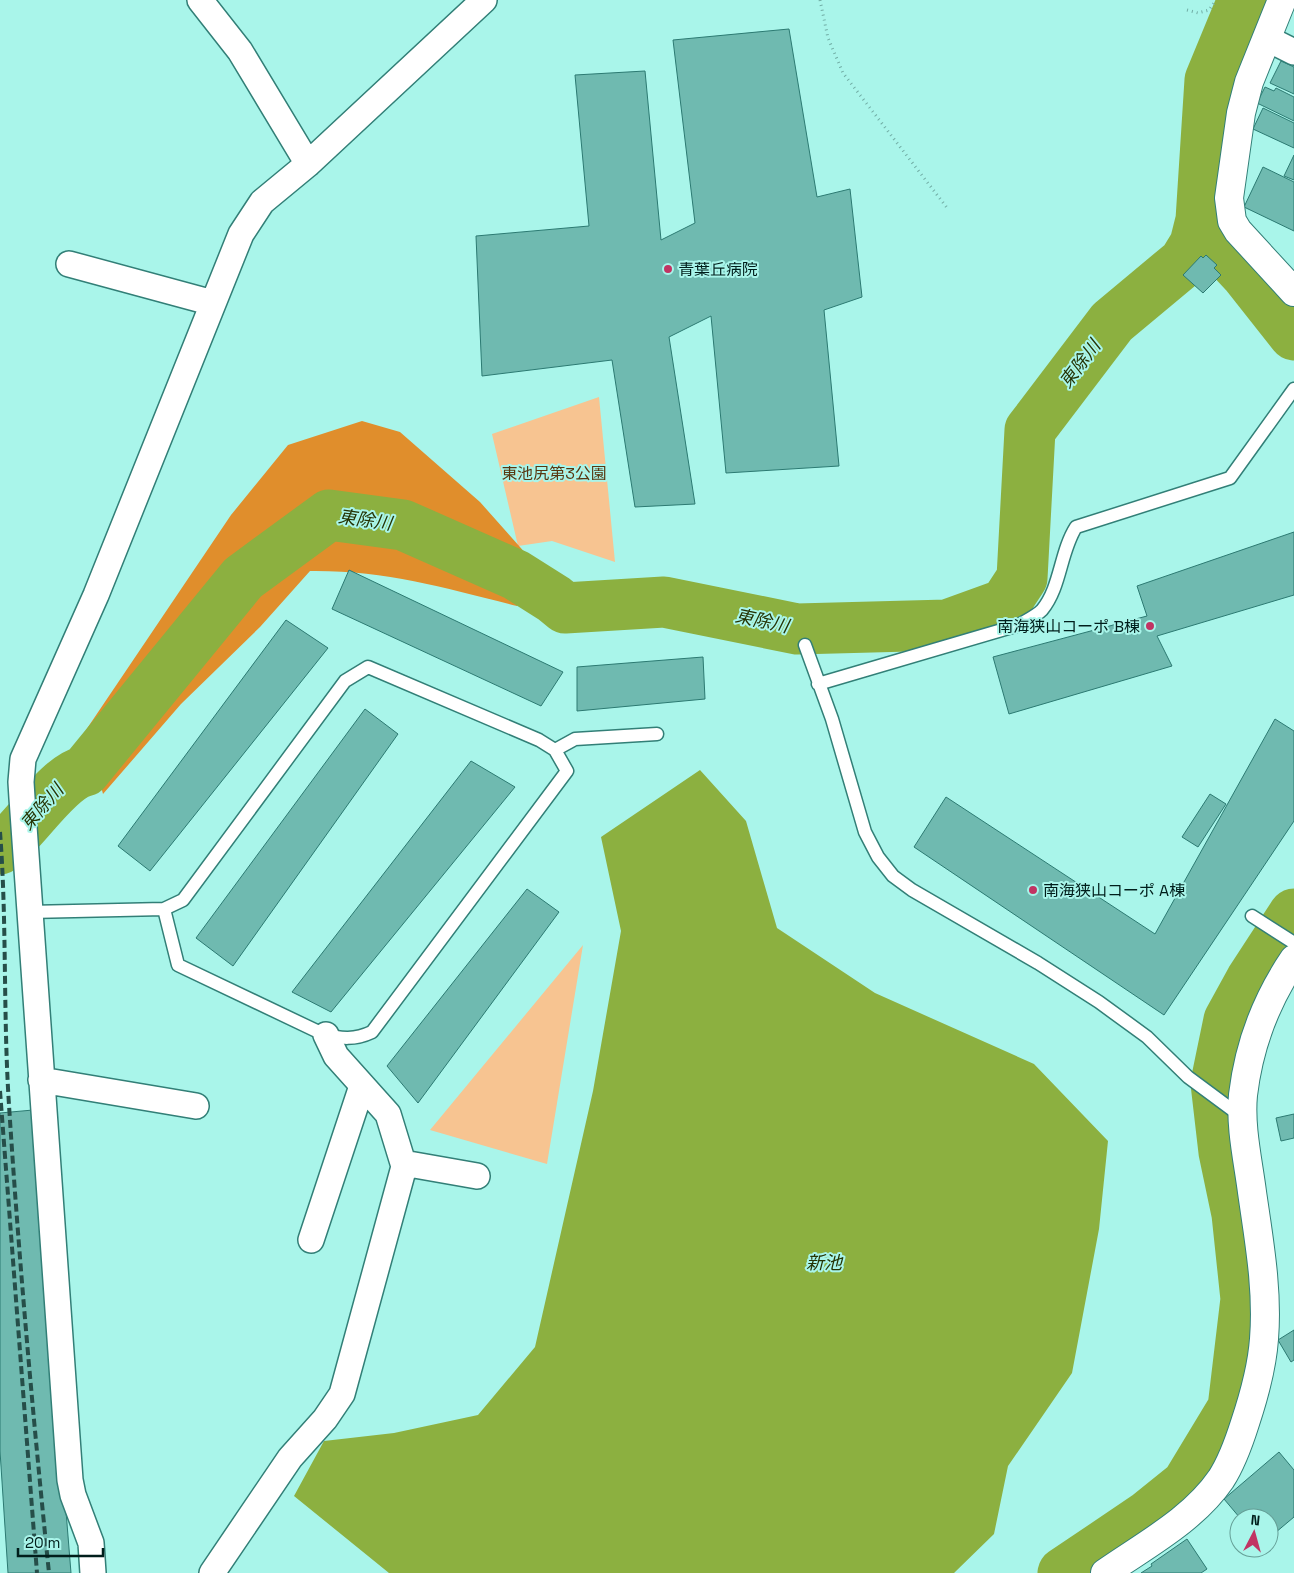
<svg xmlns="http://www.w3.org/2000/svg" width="1294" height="1573" viewBox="0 0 1294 1573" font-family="'Space Grotesk','Noto Sans JP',sans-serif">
  <rect width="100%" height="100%" fill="#a9f5ea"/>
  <path fill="#f7c491" d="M599,397L615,562L552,541L518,546L492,434Z
    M583,945L547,1164L430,1130Z"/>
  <path fill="#e08e2c" d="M362,421L400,432L480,502L543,573L517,606C445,588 385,570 310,571L260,627L181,704L103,794L86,730L231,515L288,445Z"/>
  <path fill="#8cb040" d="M700,770L746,821L777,928L875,993L1034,1064L1108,1141L1099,1229L1072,1373L1008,1466L994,1534L954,1573H389L294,1496L324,1441L394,1433L478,1415L535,1347L593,1091L621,931L601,837Z"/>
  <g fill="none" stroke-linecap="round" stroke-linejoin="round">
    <path stroke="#8cb040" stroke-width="51" d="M1201,220L1218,244L1245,273L1294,335
      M0,849C27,829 56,778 85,771L243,578L329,515L403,525L516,575L554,599L565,608L664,602L797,629L947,625L1005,604L1022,578L1030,430L1112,322L1184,262L1195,244L1201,220L1210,80L1243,0
      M1063,1573L1146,1517L1187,1484L1233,1408L1246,1299L1237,1214L1224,1152L1216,1083L1229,1020L1251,980L1294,914"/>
  </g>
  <path fill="#6fbab0" stroke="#2c7a72" d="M789,29L817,197L850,189L862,297L824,310L839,466L726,473L711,316L669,337L695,504L635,507L612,360L482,376L476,236L589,226L575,75L645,71L661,240L695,223L673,40Z
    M1281,61L1294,67V94L1270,83Z
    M1265,87L1274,91L1276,88L1294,97V121L1257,103Z
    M1263,108L1294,123V148L1253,129Z
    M1294,155V180L1284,176Z
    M1263,167L1294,182V231L1244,207Z
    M1206,255L1217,265L1214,268L1221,275L1203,293L1183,275L1201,256L1203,258Z
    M1294,532V595L1157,636L1172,666L1009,714L993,657L1147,616L1137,586Z
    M349,570L563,672L541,706L332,609Z
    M286,620L328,648L150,871L118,846Z
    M703,657L705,699L577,711V667Z
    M365,709L398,734L233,966L196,938Z
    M1275,719L1294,731V821L1164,1015L914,847L946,797L1155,934Z
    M471,761L515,787L331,1012L292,992Z
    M1210,794L1226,804L1198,847L1182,837Z
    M527,889L559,912L418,1103L387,1066Z
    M33,1110L61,1449L71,1573H8L0,1451V1113Z
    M1294,1114V1138L1281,1141L1276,1118Z
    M1294,1330V1360L1291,1362L1278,1340Z
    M1279,1452L1294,1470V1517L1269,1538V1518H1240L1224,1499Z
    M1187,1539L1207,1569L1201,1573H1141L1152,1566L1151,1564Z"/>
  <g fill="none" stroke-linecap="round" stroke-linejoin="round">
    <defs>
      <path id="lane" d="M805,645L832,719L865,832L878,857L893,876L912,890L1038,963L1099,1002L1147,1037L1188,1077L1242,1117
        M818,684L1019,625C1027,620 1036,616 1042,610C1061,587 1060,552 1076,527L1230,478L1294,389
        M555,750L575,739L657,734
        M29,912L164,909L178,965L323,1034C341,1039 355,1040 372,1032L567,771L555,750L539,740L368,667L345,681L183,900L164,909
        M1252,916L1294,943"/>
      <path id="street" d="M200,0L240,51L308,164
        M1266,38L1294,52
        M69,264L213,303
        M326,1035L336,1056L388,1114L403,1163L477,1176
        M41,1080L196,1106
        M311,1240L362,1086
        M93,1573L91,1543L73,1495L70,1480L22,798L21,782L23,759L96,595L241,234L262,202L308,164L484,0
        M212,1573L290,1458L325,1419L342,1394L405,1163"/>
      <path id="secondary" d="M1282,0L1249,82L1241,113L1229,198L1232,221L1238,231L1294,292
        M1105,1573C1145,1545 1193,1520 1221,1479C1232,1462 1239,1442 1245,1423C1254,1396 1262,1367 1264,1339C1268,1290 1259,1241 1252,1192C1248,1161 1240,1127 1243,1095C1249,1045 1266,1000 1294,959"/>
    </defs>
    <use href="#lane" stroke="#327f77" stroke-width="15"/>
    <use href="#street" stroke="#327f77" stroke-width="28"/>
    <use href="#secondary" stroke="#327f77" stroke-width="30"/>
    <path stroke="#71ada5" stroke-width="3" stroke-dasharray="1 4" stroke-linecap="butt" d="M820,0L828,38L843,73L948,209
      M1187,10L1198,13L1209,10L1216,0"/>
    <use href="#lane" stroke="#fff" stroke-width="12"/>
    <use href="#street" stroke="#fff" stroke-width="25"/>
    <use href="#secondary" stroke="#fff" stroke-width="28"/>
    <path stroke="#264e49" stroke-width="4" stroke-dasharray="8 4" stroke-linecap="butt" d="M0,832C7,923 3,1014 9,1105C19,1261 33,1417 49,1573
      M0,1091L37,1573"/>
  </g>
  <g fill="#c13463" stroke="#a9f5ea" stroke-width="2">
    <circle cx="668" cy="269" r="5"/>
    <circle cx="1150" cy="626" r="5"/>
    <circle cx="1033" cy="890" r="5"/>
  </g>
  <g text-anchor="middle" stroke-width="4" stroke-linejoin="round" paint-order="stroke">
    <g font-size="16" fill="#001e1b" stroke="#a9f5ea" text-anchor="start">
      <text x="678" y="275">青葉丘病院</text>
      <text x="1140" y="632" text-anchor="end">南海狭山コーポ B棟</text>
      <text x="1043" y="896">南海狭山コーポ A棟</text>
    </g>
    <g font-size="16" fill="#583711" stroke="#a9f5ea">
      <text x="554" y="479">東池尻第3公園</text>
    </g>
    <g font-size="18" font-style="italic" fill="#253304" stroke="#a9f5ea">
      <text transform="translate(1080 364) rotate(-53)" y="6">東除川</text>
      <text transform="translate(365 520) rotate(8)" y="6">東除川</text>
      <text transform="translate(762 621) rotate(12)" y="6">東除川</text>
      <text transform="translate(42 807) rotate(-49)" y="6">東除川</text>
      <text x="824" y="1269">新池</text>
    </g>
  </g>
  <g transform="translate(1254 1533) rotate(6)"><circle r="24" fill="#a9f5ea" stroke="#659f97"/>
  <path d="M0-4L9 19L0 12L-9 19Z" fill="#c13463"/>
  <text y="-8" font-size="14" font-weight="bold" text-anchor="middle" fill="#001e1b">N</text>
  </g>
  <path d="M18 1548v8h85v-8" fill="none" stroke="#001e1b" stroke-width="2.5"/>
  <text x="25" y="1548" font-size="15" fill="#001e1b" stroke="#a9f5ea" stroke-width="4" paint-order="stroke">20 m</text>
</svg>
